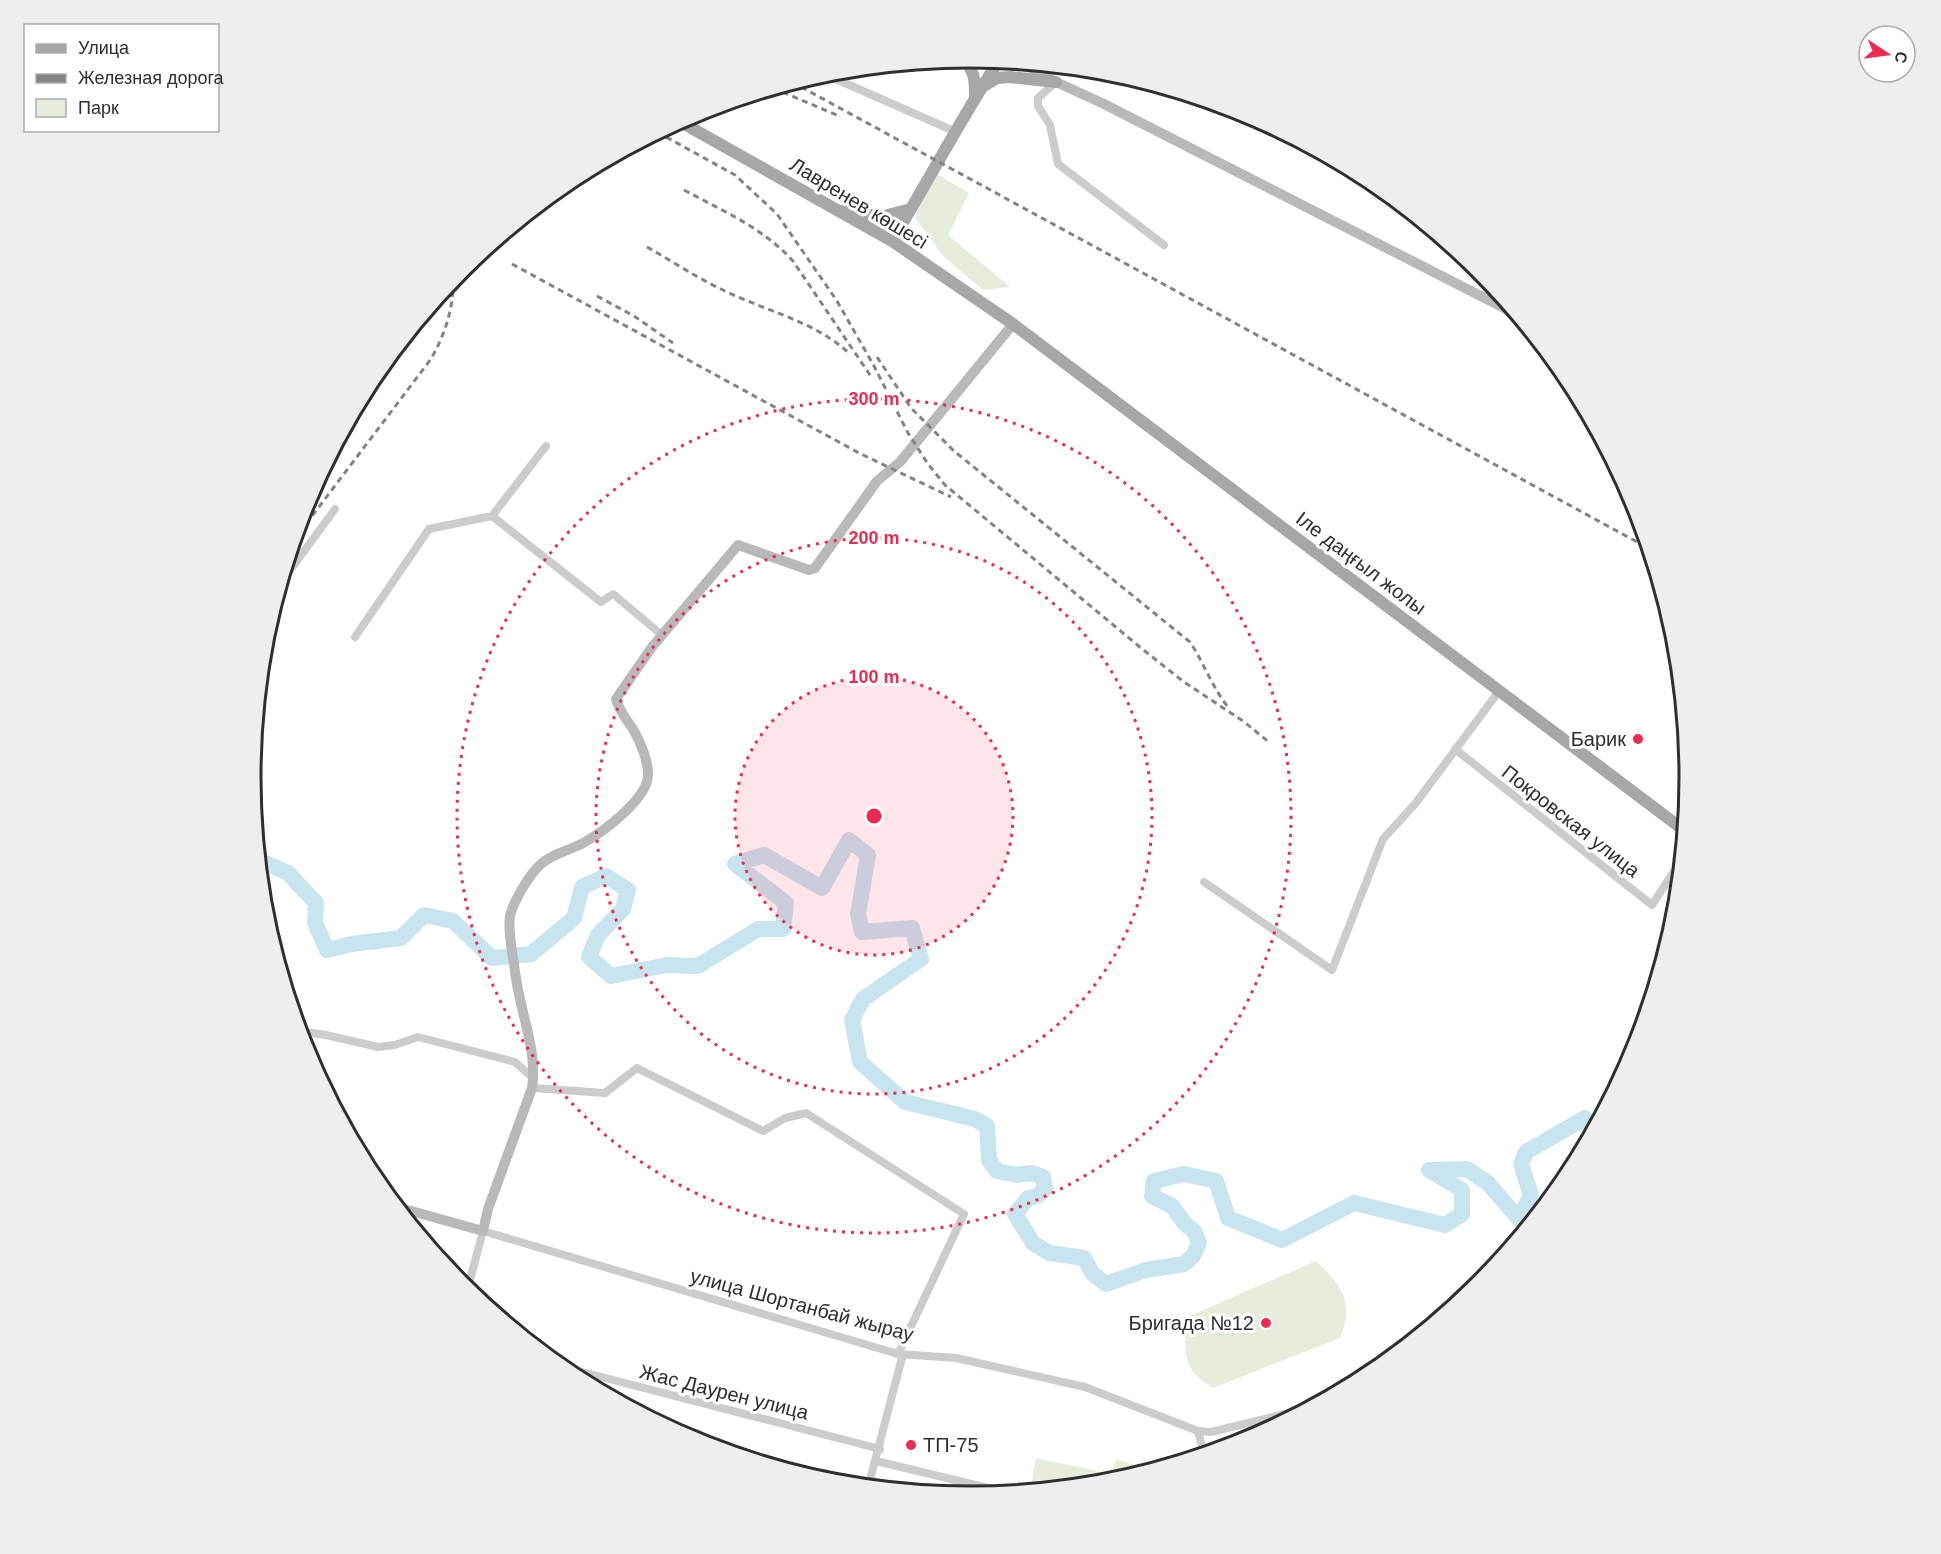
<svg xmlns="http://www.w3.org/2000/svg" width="1941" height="1554" viewBox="0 0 1941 1554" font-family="Helvetica,sans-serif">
  <rect width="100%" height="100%" fill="#fff"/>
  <path fill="#e7eddd" d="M935,173L969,193L948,235L1010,287L983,290L943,256L916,219L917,210Z
    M1316,1261C1341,1284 1355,1303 1340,1338L1213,1388C1207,1384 1199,1379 1194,1373C1182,1357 1185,1336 1187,1317Z
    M1036,1458L1111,1474L1116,1459L1146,1469L1145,1473L1111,1483L1030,1491Z"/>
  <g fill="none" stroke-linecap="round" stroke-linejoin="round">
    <path stroke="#c8e4ee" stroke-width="16" d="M259,860L288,873L316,903L315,923L327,950L352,944L401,938L424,915L453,921L492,958L531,954L574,918L582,887L606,876L628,890L623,909L598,935L589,957L611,976L667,965L698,966L758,929H783L786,903L735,864L764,855L822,888L849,840L868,855L858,914L862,932L912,928L921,959L863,999L852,1020L860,1062L905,1102L975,1119L987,1126L989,1160L997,1171L1017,1175L1032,1173L1043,1177L1045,1189L1037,1196L1028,1198L1015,1214L1033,1243L1049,1253L1084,1258L1093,1274L1106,1284L1146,1270L1184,1264L1193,1256L1199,1243L1194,1231L1185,1224L1172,1206L1152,1196L1154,1181L1184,1174L1216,1181L1228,1218L1282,1240L1354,1203L1445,1225L1462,1214V1190L1429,1170L1467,1169L1488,1183L1519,1219L1531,1195L1521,1164L1526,1152L1585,1118L1594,1131"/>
    <path stroke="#ccc" stroke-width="8" d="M822,73L954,131
      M1056,82L1038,98V106L1050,125L1058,164L1164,245
      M492,516L601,602L613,594L662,635
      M280,584L335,509
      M355,637L429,529L492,516L546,446
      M1455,749L1652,905L1682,859
      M1204,882L1332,970L1383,839L1415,804L1499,691
      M299,1031L326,1035L378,1047L395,1045L418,1037L515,1062L533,1078
      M532,1088L605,1093L637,1068L763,1131L785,1118L806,1113L964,1214L898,1354
      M467,1291L483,1231L898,1354L956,1358L1085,1387L1198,1431L1211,1432L1309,1408
      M559,1366L880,1449
      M1198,1431L1204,1455
      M876,1461L1009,1493
      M868,1487L903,1354"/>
    <path stroke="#b9b9b9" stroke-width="10" d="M1020,62L1056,82L1102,103L1518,315
      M397,1207L483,1231L488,1209L532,1088C537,1056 525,1025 519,994C516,982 515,970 513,958C511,945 508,928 510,916C513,902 529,875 540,865C551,854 571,850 585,842C604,831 649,798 648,774C648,761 641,743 634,731C628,721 619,711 616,699L652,647L738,545L809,570L815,568L877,481L900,462L1013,324"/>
    <path stroke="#a7a7a7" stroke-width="12" d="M961,58C975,70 975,79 975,96
      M984,86L997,78L1010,77L1056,82
      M679,121L892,241L1013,324L1685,831
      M845,210L880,217L911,209
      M892,241C928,181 961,119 999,60"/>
    <path stroke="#848484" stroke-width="3" stroke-dasharray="6 4.5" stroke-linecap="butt" d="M792,82L1650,549
      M773,88L839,116
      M657,132L735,175L777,214L837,301L874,366L908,433L928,464L945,485L1141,648L1184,682L1243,721L1270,743
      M684,190C723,211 763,228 793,261L872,378
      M647,247C672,261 697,278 723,290C765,311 815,321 850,354
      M512,264L859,453L951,497
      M597,296L634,316L673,343
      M877,357L911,408L954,451L1190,642C1204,663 1212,687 1228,707
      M306,524L431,359C445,334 454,308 453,279"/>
  </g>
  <circle cx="874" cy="816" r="139" fill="#ed2b50" fill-opacity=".12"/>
  <g fill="none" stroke="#ed2b50" stroke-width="3" stroke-dasharray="3 6">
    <circle cx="874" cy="816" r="139"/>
    <circle cx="874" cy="816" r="278"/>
    <circle cx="874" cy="816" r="417"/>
  </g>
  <g fill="#ed2b50" stroke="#fff" stroke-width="2">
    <circle cx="1638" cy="739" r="6"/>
    <circle cx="1266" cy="1323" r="6"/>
    <circle cx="911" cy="1445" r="6"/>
  </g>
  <g text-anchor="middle" stroke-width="6" stroke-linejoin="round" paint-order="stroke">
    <g font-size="20" fill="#2f2f2f" stroke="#fff">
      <text transform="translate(859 203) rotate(31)" y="7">Лавренев көшесі</text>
      <text transform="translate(1361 563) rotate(37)" y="7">Іле даңғыл жолы</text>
      <text transform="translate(1571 821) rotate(38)" y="7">Покровская улица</text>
      <text transform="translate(802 1305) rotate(15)" y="7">улица Шортанбай жырау</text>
      <text transform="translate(724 1392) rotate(14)" y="7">Жас Даурен улица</text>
    </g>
    <g font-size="20" fill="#2f2f2f" stroke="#fff" text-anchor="end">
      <text x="1626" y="746">Барик</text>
      <text x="1254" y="1330">Бригада №12</text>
      <text x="923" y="1452" text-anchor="start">ТП-75</text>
    </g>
  </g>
  <path d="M0 0H1941V1554H0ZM261 777a709 709 0 1 1 1418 0a709 709 0 1 1-1418 0Z" fill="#eee" fill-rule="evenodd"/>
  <path fill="none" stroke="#2f2f2f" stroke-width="3" d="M261 777a709 709 0 1 1 1418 0a709 709 0 1 1-1418 0Z"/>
  <circle cx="874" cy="816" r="9" fill="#ed2b50" stroke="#fff" stroke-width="3"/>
  <g font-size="18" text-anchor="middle" font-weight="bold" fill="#ed2b50" stroke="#fff" stroke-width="6" stroke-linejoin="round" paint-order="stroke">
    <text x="874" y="405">300 m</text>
    <text x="874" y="544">200 m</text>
    <text x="874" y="683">100 m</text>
  </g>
  <rect x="24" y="24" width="195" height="108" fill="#ffffff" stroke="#acacac" stroke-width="1.5"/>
  <rect x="36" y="44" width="30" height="9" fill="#a7a7a7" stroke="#acacac" stroke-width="1.5"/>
  <text x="78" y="54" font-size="18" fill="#2f2f2f">Улица</text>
  <rect x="36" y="74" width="30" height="9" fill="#848484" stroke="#acacac" stroke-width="1.5"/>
  <text x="78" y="84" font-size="18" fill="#2f2f2f">Железная дорога</text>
  <rect x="36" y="99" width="30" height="18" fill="#e7eddd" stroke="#acacac" stroke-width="1.5"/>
  <text x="78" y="114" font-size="18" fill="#2f2f2f">Парк</text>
  <g transform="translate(1887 54) rotate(103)"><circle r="28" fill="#ffffff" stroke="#acacac" stroke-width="1.5"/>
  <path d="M0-4.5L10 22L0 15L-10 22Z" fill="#ed2b50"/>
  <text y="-9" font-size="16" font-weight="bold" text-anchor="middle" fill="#2f2f2f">С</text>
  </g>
</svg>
